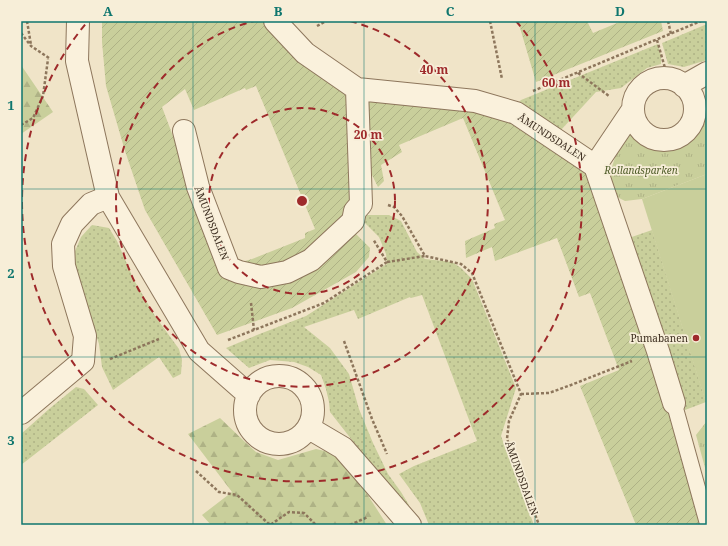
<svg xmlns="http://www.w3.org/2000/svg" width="728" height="546" viewBox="0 0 728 546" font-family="'Noto Serif',serif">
  <defs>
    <pattern id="grass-dots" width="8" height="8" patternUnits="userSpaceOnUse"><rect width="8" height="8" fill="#c9cf9b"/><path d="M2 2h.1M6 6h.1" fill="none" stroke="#aeb285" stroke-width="1.8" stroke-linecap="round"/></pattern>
    <pattern id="forest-firs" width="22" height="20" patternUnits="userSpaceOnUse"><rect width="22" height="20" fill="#c9cf9b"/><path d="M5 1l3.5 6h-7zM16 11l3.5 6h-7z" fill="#aeb285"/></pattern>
    <pattern id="park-tufts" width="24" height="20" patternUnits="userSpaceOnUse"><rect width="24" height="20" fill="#c9cf9b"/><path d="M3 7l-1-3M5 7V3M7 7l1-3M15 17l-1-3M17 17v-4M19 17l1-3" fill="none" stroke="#aeb285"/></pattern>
    <pattern id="garden-furrows" width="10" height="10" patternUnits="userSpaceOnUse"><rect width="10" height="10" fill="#c9cf9b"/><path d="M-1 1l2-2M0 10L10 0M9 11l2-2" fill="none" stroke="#aeb285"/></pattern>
  </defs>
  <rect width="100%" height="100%" fill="#f0e4c8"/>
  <path fill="url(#grass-dots)" d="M707,24V60L684,67L668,64L662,43Z
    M658,44L661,56V64L647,68L621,88L596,92L561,130L519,105V102L521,100Z
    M365,215H389L401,221L417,252L425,259L452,262L461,268L472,279L516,388L501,436L534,525H429L420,503L399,474L414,466L477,441L422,295L411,298L410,297L358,319L354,310L304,327L330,348L349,374L359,409L373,443L388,474L401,492L409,505L406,506L403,505L330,412L329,402L326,389L321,375L308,367L294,362L270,360L249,368L226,348L257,335L306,316L385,265L387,264L386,254L379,237L365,223Z
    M92,225L109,228L117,241L134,280L155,316L179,349L182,360L181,374L173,378L159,357L113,390L102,367L99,344L79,283L73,256L81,237Z
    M652,230L706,402L685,410L626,239Z
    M76,387L84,389L98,405L21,465V434L49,409Z"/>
  <path fill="url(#forest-firs)" d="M21,65L53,112L21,134Z
    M220,418L245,442L256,452L278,460L316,449L342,455L387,525H211L202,515L232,492L188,434Z"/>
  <path fill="url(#park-tufts)" d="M707,113V174L642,199L625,201L613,195L610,182L611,170L618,148L634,128C648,148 674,155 694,138C701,132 704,122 707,113Z
    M707,421V475L696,435Z"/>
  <path fill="url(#garden-furrows)" d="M102,21H266L336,84L347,97L355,192L340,224L298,261L263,270L238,263L252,259L305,238V233L315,229L256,86L246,90L245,88L194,110L185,89L162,107L226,277L260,287L353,231L370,248L369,257L356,272L292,308L217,335L145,210L125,151L106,86L102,42Z
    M518,21H587L593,33L622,21H661L663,31L536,82Z
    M357,89L475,101L557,146L593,179L655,355L704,525H636L580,386L619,370L590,293L579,297L557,238L495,261L492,247L466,258L465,241L495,228L494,224L505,220L463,118L399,145L402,152L381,165L384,181L378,187L372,175Z"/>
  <path fill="#c9cf9b" d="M707,174V406L642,199Z"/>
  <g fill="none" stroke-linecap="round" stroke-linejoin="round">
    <defs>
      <path id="lane" d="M674,403L707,522"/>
      <path id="street" d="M275,21L305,53L357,89L475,101L516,113L595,166L658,351L674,403
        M633 109a31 31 0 1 1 62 0a31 31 0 1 1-62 0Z
        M684,86L707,73
        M184,131L198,187L229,268L239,272L261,277L287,272L311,260L353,221L355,211L361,204L357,89
        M595,166L632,111
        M108,197L199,351L249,395
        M245 410a34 34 0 1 1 68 0a34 34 0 1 1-68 0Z
        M21,413L83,361L85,336L64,266L63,244L72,224L91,204L108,197L77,61L78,21
        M309,428L343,448L410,525"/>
    </defs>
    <use href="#lane" stroke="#8d765c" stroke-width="17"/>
    <use href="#street" stroke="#8d765c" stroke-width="24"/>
    <path stroke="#8d765c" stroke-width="2.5" stroke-dasharray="3 2" stroke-linecap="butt" d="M27,21L31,45
      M490,21L502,79
      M668,21L671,34
      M317,26L326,21
      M21,33L31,46L49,58
      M657,40L665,68
      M578,73L609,96
      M533,91L701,21
      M21,125L33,118L43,96L48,59
      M388,205L394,207L402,216L425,256L461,264L472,273L521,394L509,421L507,439L539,525
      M387,262L425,256
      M251,303L254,330
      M228,340L324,303L387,262L373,239
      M344,341L372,419L387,454
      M110,359L159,339
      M521,394L549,393L571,385L632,361
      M196,471L219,492L237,495L270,525L289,512L304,513L316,525
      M350,525L361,520L368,517"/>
    <use href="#lane" stroke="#faf1dc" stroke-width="15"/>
    <use href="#street" stroke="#faf1dc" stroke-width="22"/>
  </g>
  <path fill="none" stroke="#0f766e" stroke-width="1" stroke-opacity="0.55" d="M193,21V525M364,21V525M535,21V525M21,189H707M21,357H707"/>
  <g fill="none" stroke="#9e2a2b" stroke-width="2" stroke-dasharray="7 5">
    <circle cx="302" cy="201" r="93"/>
    <path d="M350 21A186 186 0 1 1 254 21"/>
    <path d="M516 21A280 280 0 1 1 88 21"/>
  </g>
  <circle fill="#9e2a2b" stroke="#f7eed8" stroke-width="1.5" cx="696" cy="338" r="4"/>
  <g text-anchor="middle" stroke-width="3.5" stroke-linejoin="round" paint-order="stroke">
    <g font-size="10" fill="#3d2e20" stroke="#f7eed8">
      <text transform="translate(552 137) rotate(33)" y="4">ÅMUNDSDALEN</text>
      <text transform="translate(212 223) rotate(69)" y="4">ÅMUNDSDALEN</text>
      <text transform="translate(522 478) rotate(70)" y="4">ÅMUNDSDALEN</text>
    </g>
    <g font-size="10" font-style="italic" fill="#4d5a26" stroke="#f7eed8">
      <text x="641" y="174">Rollandsparken</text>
    </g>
    <g font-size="10" fill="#3d2e20" stroke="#f7eed8" text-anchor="end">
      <text x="688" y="342">Pumabanen</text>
    </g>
  </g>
  <circle cx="302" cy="201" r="6" fill="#9e2a2b" stroke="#f7eed8" stroke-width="2"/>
  <g font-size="12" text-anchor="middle" font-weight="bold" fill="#9e2a2b" stroke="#f7eed8" stroke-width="3.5" stroke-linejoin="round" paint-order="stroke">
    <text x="434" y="74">40 m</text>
    <text x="556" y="87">60 m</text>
    <text x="368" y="139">20 m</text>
  </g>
  <rect width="728" height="546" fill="none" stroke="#f7eed8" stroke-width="44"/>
  <rect x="22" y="22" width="684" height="502" fill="none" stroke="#0f766e" stroke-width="1.5"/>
  <g font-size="13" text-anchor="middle" font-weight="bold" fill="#0f766e">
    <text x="108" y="16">A</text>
    <text x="278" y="16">B</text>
    <text x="450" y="16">C</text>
    <text x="620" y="16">D</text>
    <text x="11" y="110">1</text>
    <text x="11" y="278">2</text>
    <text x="11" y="445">3</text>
  </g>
</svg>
